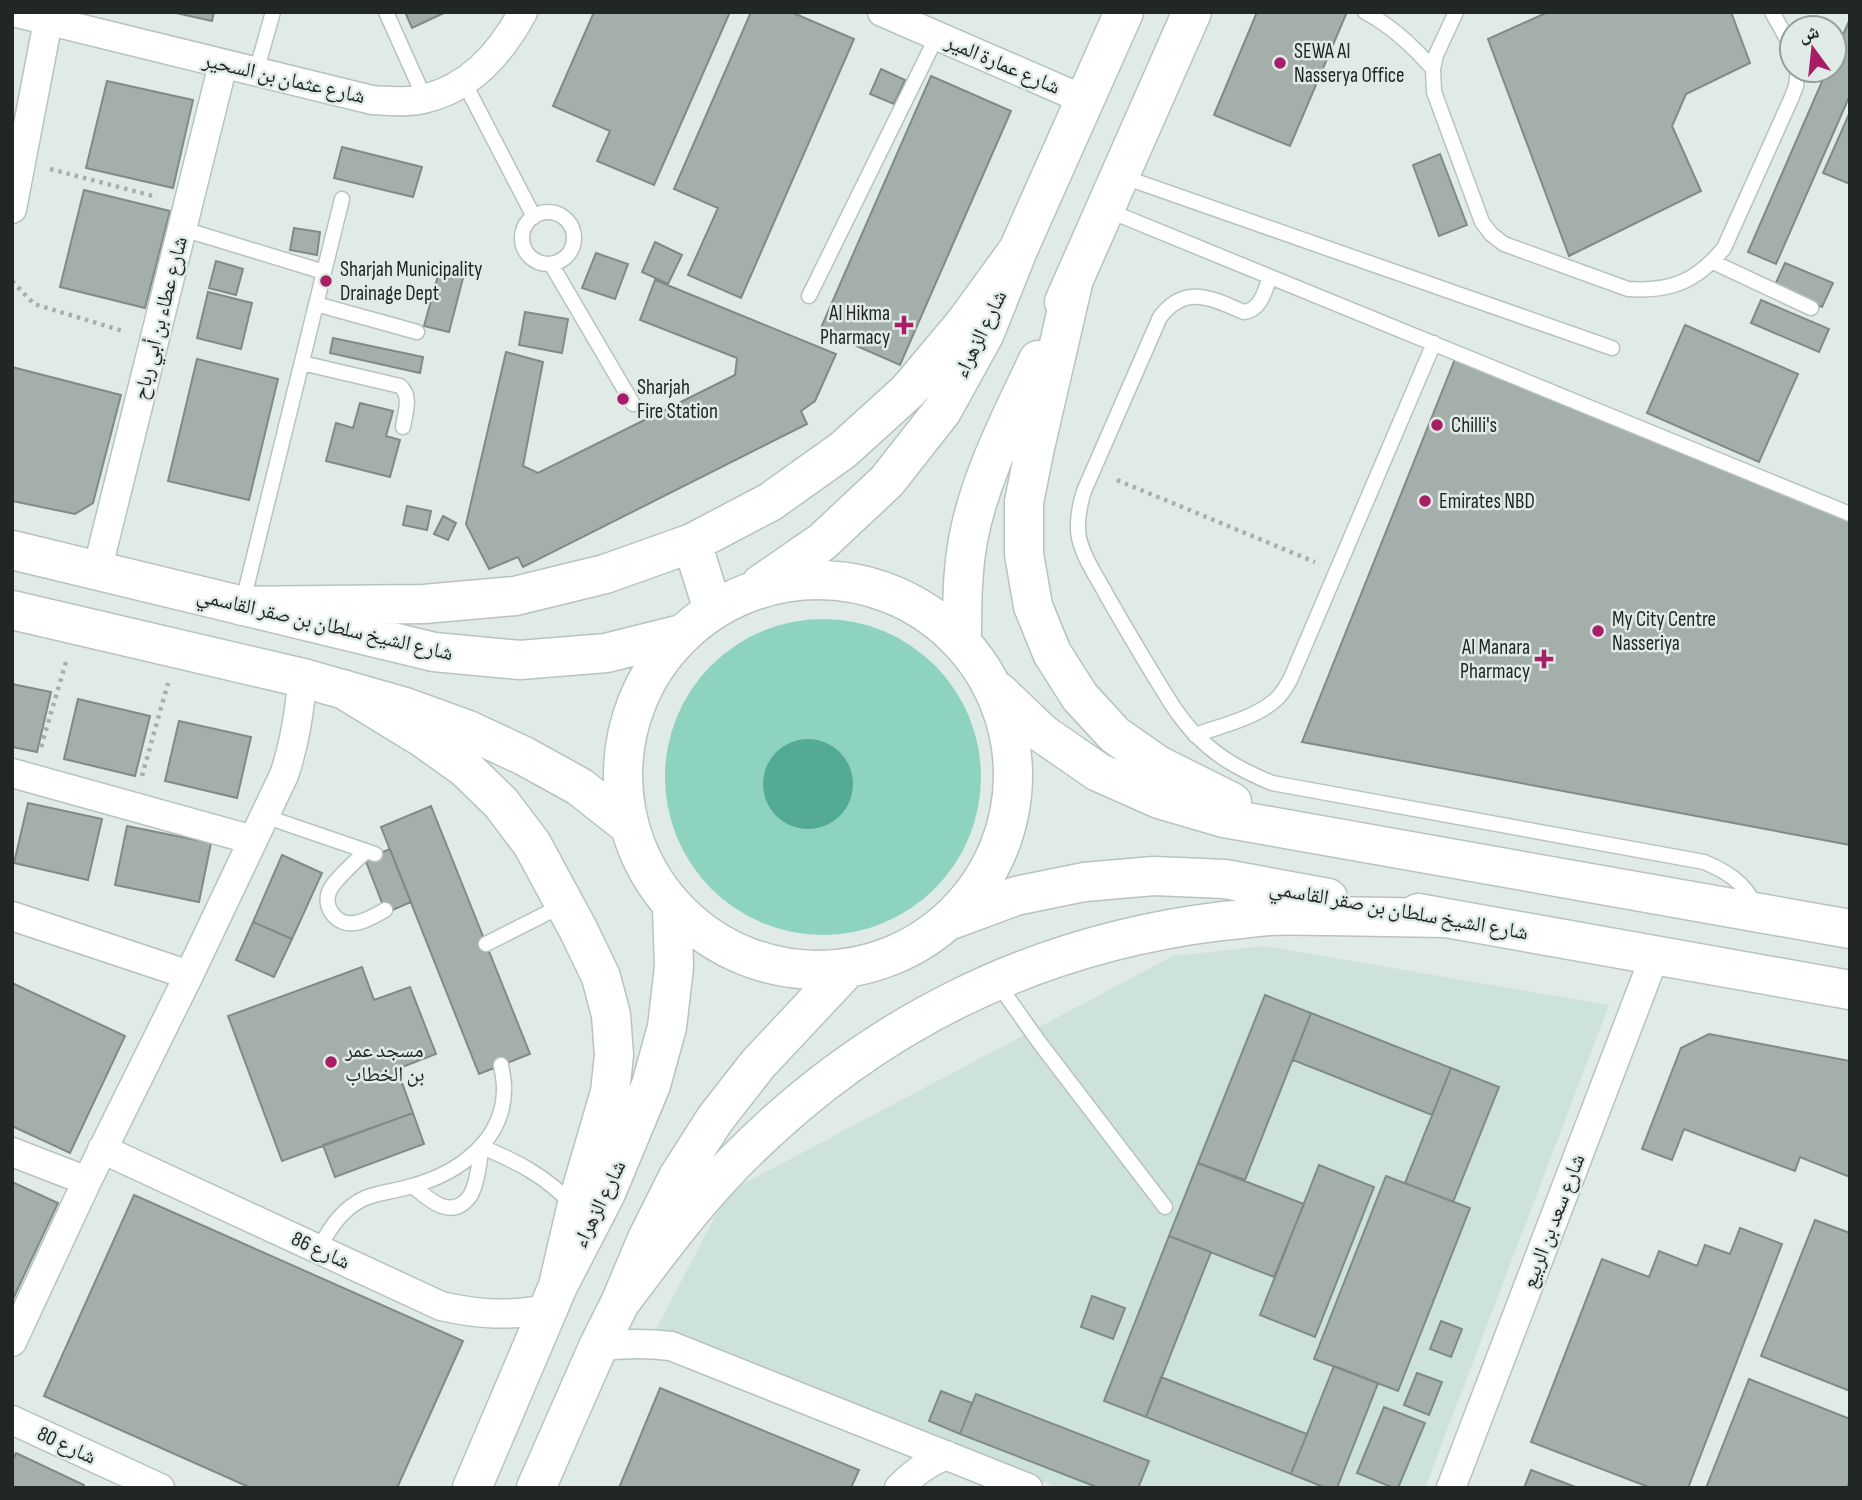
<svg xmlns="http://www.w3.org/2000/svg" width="1862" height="1500" viewBox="0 0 1862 1500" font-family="'Sofia Sans Condensed','Noto Naskh Arabic',sans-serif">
  <rect width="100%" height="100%" fill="#e0ebe8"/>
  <path fill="#cee2dc" d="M1264,946L1609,1005L1425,1488H1059L655,1331L728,1192L1173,956Z"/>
  <path fill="#8ed3c0" d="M665 777a158 158 0 1 1 316 0a158 158 0 1 1-316 0Z"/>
  <path fill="#53aa95" d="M763 784a45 45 0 1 1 90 0a45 45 0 1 1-90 0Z"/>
  <path fill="#a4aeab" stroke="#808a87" stroke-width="2" d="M172,12H214L212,21Z
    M405,12H446L412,28Z
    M594,12H730L654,185L597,161L610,131L553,106Z
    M751,12H791L854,39L741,298L688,275L718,208L674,189Z
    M1257,12H1347L1290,146L1214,115Z
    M1548,12H1731L1750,63L1686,94L1672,126L1701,191L1569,256L1488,39Z
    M1850,19V95L1776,264L1748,252L1827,70H1834V55Z
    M881,69L905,80L894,104L870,94Z
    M931,76L1011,111L900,365L820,330Z
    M107,81L193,100L173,188L86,168Z
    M1850,112V184L1823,173Z
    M342,147L422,167L413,197L334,178Z
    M1440,154L1467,225L1439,236L1413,165Z
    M84,190L170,211L145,308L60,287Z
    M294,228L320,232L317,255L290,250Z
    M655,242L682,255L668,284L642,272Z
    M596,253L628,264L615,299L582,288Z
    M216,261L243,269L236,295L209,288Z
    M1785,263L1833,283L1822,307L1774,287Z
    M439,272L463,278L449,332L424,326Z
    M655,280L836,354L815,401L801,411L807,424L523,567L518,557L489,569L466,524L506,352L543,362L523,466L538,473L735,375L737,358L640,320Z
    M208,292L252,303L241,349L197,338Z
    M1761,300L1829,329L1819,352L1751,323Z
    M525,312L568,319L562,353L519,345Z
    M1685,325L1798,374L1759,462L1647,413Z
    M333,338L423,357L420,373L330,353Z
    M1457,354L1850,521V845L1302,742Z
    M197,359L278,379L249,500L168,481Z
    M12,367L121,395L93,503L75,514L12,501Z
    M360,403L393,411L386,436L400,440L390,477L326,461L336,423L353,428Z
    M407,506L431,511L427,530L403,525Z
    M443,516L456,523L448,540L434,534Z
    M12,684L51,692L37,752L12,747Z
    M78,699L150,716L135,776L64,759Z
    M179,721L251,737L237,798L165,781Z
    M28,803L102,819L88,880L14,863Z
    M431,806L530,1054L479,1074L381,827Z
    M127,826L211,843L199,902L115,885Z
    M390,849L411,902L386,913L365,859Z
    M282,855L322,873L292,939L253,922Z
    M253,922L292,939L274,977L236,960Z
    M362,967L374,1000L410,987L436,1054L397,1069L413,1113L282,1161L228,1016Z
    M12,983L125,1036L70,1153L12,1126Z
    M1265,995L1311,1013L1245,1180L1198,1163Z
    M1311,1013L1451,1068L1432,1115L1293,1060Z
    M1709,1034L1850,1061V1177L1800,1157L1795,1171L1684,1129L1672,1160L1642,1149L1681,1048Z
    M1451,1068L1499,1087L1453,1202L1405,1183Z
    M413,1113L424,1144L335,1177L323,1145Z
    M1198,1163L1304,1204L1274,1277L1169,1236Z
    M1319,1165L1374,1187L1315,1337L1260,1315Z
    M1386,1176L1470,1208L1398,1391L1314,1359Z
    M12,1182L58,1203L12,1301Z
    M134,1195L463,1341L397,1488H251L44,1396Z
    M1815,1220L1850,1233V1391L1761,1356Z
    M1740,1228L1782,1244L1688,1488H1651L1531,1442L1602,1259L1649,1277L1659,1251L1697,1266L1705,1245L1730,1254Z
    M1169,1236L1211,1252L1146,1417L1104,1401Z
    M1092,1296L1125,1308L1113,1339L1081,1327Z
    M1441,1321L1462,1329L1451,1357L1430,1349Z
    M1334,1366L1378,1383L1337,1488H1326L1291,1474Z
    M1417,1373L1442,1382L1429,1415L1404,1405Z
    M1161,1377L1307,1434L1291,1474L1146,1417Z
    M1749,1379L1850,1419V1480L1847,1488H1706Z
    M660,1388L859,1470L851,1488H619Z
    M941,1391L972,1403L960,1434L929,1421Z
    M976,1394L1149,1461L1138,1488H1099L960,1434Z
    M1384,1407L1425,1423L1398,1488H1394L1357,1473Z
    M16,1453L84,1485L83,1488H12V1461Z
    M1531,1470L1578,1488H1524Z"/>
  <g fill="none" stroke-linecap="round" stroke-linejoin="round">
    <defs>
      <path id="service" d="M386,12L425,99
        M1365,12C1392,26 1413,46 1433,69
        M1456,12L1436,55L1433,69L1434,92L1482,222L1491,234L1504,244L1628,289C1671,292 1697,281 1724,248L1791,99L1796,86L1798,70
        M1772,12L1792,48
        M256,72L273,12
        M464,82L534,217
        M1121,176L1612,348
        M1107,210L1850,514
        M522 238a26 26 0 1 1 52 0a26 26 0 1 1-52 0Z
        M183,229L324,272
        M1713,262L1811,308
        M551,264L633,404
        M1270,277C1265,290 1261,310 1244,312C1212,299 1186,283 1160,317L1084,491C1079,507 1076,522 1079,538C1084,559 1097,577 1107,596C1122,622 1137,648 1153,674C1166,695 1178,717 1196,735C1218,758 1243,771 1272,783L1704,862C1726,871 1744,882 1755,905
        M809,296L937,36
        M316,304L417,332
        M302,363L400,386C412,396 405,413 403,427
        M242,605L342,199
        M1195,735C1220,726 1252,719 1273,702C1280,697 1285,689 1290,680L1434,343
        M264,816L375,854
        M366,851C357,860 332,882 329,892C323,908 337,926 355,923C365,922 376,915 385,910
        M486,944L563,905
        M998,984L1039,1042L1165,1207
        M413,1186C429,1200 452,1221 470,1196C478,1183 479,1161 482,1147C518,1162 545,1176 572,1204
        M319,1249C329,1228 343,1208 365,1198C380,1192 397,1191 412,1186C459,1173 505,1140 504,1087C504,1079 502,1072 501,1065"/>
      <path id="minor" d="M13,12L372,100C390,101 409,103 427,98C471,87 502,51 523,12
        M882,12L1085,100
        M12,209L48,21
        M97,571L223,64
        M12,773L253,840
        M12,916L189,975
        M102,1149L441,1306C480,1315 509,1316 548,1309
        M12,1152L87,1181
        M12,1342L87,1181L189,975L284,775C295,743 299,712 303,678
        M598,1347C623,1343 645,1343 671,1346L1028,1488
        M12,1420L160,1488
        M899,1488C913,1473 927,1463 946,1455
        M1451,1488L1655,955"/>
      <path id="secondary" d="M1074,279L1034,452L1024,502V554L1033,606L1052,653L1080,697L1115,735L1158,765L1232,802
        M1064,302L1192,12
        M692,543L713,610
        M12,550L434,652L520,660L606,653L682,634
        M623 775a195 195 0 1 1 390 0a195 195 0 1 1-390 0Z
        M761,584L822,542L887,481L942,411L985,333L1018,250L1124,12
        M242,606L424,604L515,596L605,574L692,543L770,502L843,450L908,391L965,323L1018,250
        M12,610L303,678L405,707L466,729L524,756L580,787L628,825
        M962,641C962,607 962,573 968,540C980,476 1011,418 1038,360
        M343,689L423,738L465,768L501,803L532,844L579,931L601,977L611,1015L614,1055L610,1092L576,1208L558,1286
        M999,692L1043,734L1098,772L1159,799L1224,818L1850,929
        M1418,913L1850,990
        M951,920L1016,896L1084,882L1154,876L1225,879L1328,898
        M620,1303C656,1255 692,1206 734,1163C868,1026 1032,944 1222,921C1238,920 1254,917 1270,916C1289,915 1309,916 1328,916C1367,917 1406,917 1445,918
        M472,1488L558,1286L606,1193L651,1085L667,1027L674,967L672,907
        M536,1488L598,1347L620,1303L647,1239L678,1177L715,1119L758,1064L848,968"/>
    </defs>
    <use href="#service" stroke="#b8c3c0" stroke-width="17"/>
    <use href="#minor" stroke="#b8c3c0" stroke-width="31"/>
    <use href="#secondary" stroke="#b8c3c0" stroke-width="41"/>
    <path stroke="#a6afac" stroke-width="4.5" stroke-dasharray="3.5 5" stroke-linecap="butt" d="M50,169L157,197
      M12,281L34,304L123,331
      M1117,480L1315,562
      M41,747L66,662
      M142,776L168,683"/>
    <use href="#service" stroke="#fff" stroke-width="14"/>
    <use href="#minor" stroke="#fff" stroke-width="28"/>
    <use href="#secondary" stroke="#fff" stroke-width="38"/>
  </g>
  <g fill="#a71e64" stroke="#e0ebe8" stroke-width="2.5">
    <circle cx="1280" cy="63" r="7"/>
    <circle cx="326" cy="281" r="7"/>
    <path d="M900.5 314.5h7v7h7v7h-7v7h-7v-7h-7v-7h7z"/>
    <circle cx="623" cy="399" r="7"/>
    <circle cx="1437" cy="425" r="7"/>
    <circle cx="1425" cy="501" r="7"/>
    <circle cx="1598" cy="631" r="7"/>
    <path d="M1540.5 648.5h7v7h7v7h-7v7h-7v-7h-7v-7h7z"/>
    <circle cx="331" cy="1062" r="7"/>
  </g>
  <g text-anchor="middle" stroke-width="5" stroke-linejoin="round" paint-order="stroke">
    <g font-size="21" fill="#222725" stroke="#e0ebe8" text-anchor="start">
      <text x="1294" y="58">SEWA Al<tspan x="1294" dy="24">Nasserya Office</tspan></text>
      <text x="340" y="276">Sharjah Municipality<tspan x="340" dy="24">Drainage Dept</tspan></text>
      <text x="890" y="320" text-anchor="end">Al Hikma<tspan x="890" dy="24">Pharmacy</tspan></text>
      <text x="637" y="394">Sharjah<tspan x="637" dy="24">Fire Station</tspan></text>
      <text x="1451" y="432">Chilli's</text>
      <text x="1439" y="508">Emirates NBD</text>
      <text x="1612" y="626">My City Centre<tspan x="1612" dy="24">Nasseriya</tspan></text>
      <text x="1530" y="654" text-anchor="end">Al Manara<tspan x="1530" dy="24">Pharmacy</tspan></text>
      <text x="345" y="1057">مسجد عمر<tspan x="345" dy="24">بن الخطاب</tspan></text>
    </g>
    <g font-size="21" fill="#222725" stroke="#e0ebe8">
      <text transform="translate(1003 64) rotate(23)" y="7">شارع عمارة المير</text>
      <text transform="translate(284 78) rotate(13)" y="7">شارع عثمان بن السحير</text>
      <text transform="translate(160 318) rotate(-76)" y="7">شارع عطاء بن أبي رباح</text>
      <text transform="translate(980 334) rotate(-64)" y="7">شارع الزهراء</text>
      <text transform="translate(325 624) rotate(13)" y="7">شارع الشيخ سلطان بن صقر القاسمي</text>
      <text transform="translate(1399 910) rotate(10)" y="7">شارع الشيخ سلطان بن صقر القاسمي</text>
      <text transform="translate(599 1204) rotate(-64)" y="7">شارع الزهراء</text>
      <text transform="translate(1553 1221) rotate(-69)" y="7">شارع سعد بن الربيع</text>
      <text transform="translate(321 1250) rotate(25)" y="7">شارع 86</text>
      <text transform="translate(67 1445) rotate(25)" y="7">شارع 80</text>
    </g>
  </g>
  <rect width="1862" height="1500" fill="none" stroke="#222725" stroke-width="28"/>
  <g transform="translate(1813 49) rotate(345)"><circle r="33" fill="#e0ebe8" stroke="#949d9a" stroke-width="2"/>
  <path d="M0-5L12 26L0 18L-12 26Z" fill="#a71e64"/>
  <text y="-10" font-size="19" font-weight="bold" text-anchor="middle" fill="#222725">ش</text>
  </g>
</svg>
